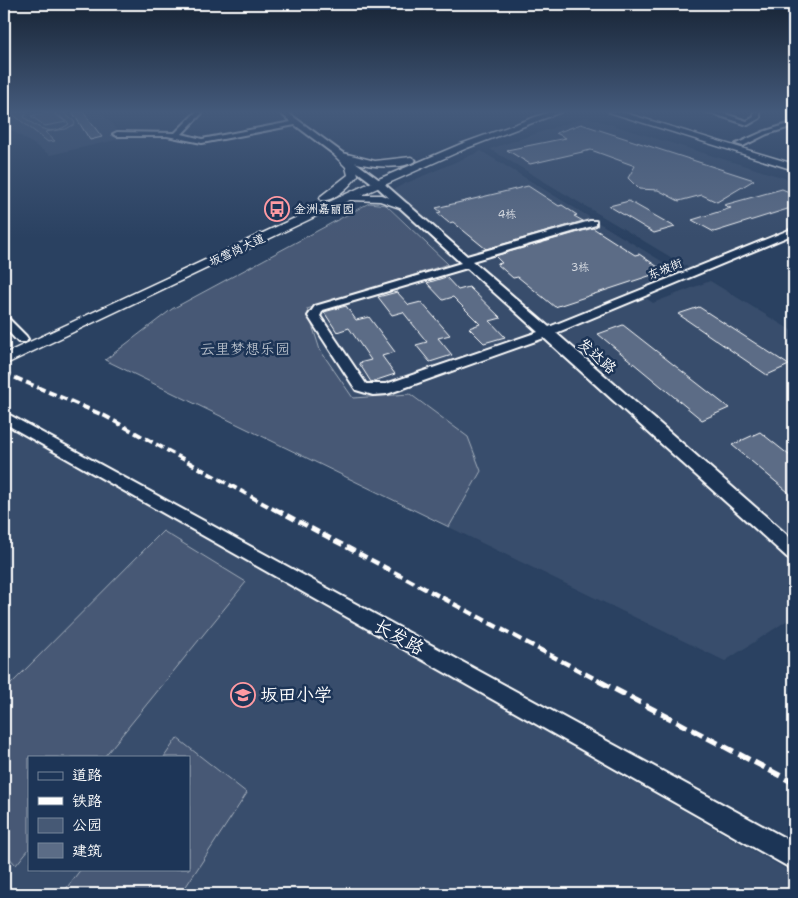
<svg xmlns="http://www.w3.org/2000/svg" width="798" height="898" viewBox="0 0 798 898" font-family="'Shantell Sans','LXGW WenKai TC',sans-serif">
  <rect width="100%" height="100%" fill="#2a4161"/>
  <filter id="ink" filterUnits="userSpaceOnUse"><feTurbulence type="fractalNoise" baseFrequency=".02" numOctaves="2"/><feDisplacementMap in="SourceGraphic" scale="10" xChannelSelector="R" yChannelSelector="G"/><feConvolveMatrix kernelMatrix="1 2 1 2 8 2 1 2 1" color-interpolation-filters="sRGB"/></filter>
  <g filter="url(#ink)">
    <path fill="#394e6c" fill-rule="evenodd" d="M4,112H101L124,138L50,155L4,125Z
      M586,117L794,181V225L689,268L490,149Z
      M481,151L681,273L634,290L653,303L710,281L794,332V616L725,661L449,527L481,471L410,394L353,398L320,351L306,308L448,264L387,205L369,203L402,185Z
      M4,421L794,874V894H4ZM29,757H189V869H29Z"/>
    <path fill="#465975" stroke="#a2acba" d="M16,112H27L24,117C38,128 51,137 69,124L55,112H62L74,121L75,124L66,129L45,132L55,141L48,142L11,113Z
      M52,112L66,122L45,126L31,116Z
      M369,203L386,205L448,264L307,309L320,350L353,398L410,394L468,437L481,471L449,527L105,360L172,309Z
      M163,531L246,582L104,757H29V849L16,865L4,852V691Z
      M177,738L247,793L181,894H62L81,869H189V757H164Z"/>
    <path fill="#5b6c86" stroke="#fff" d="M75,112H83L102,137L90,140L73,113Z
      M581,124L754,180L717,202L702,195L679,201L658,190L639,189L628,178L635,166L591,150L530,164L507,150L566,138L556,133Z
      M528,186L559,206L562,205L577,215L574,216L583,221L486,249L453,222L449,223L437,213L441,212L436,208Z
      M782,189L794,194V207L714,232L692,220L731,208L724,205Z
      M629,201L675,227L654,233L609,206Z
      M593,228L635,255L639,254L658,267L654,268L661,272L555,307L518,277L513,278L497,264L502,263L495,256Z
      M446,277L458,290L469,287L501,318L490,321L505,337L484,343L469,328L480,324L453,297L443,300L427,283Z
      M397,292L409,305L421,302L450,335L438,338L452,355L430,362L416,345L427,342L403,312L392,315L378,297Z
      M346,306L356,320L369,317L395,352L382,356L395,374L371,382L359,363L371,360L349,328L337,332L324,312Z
      M699,307L789,365L767,375L678,314Z
      M623,325L729,408L702,420L598,334Z
      M760,432L794,459V497L732,445Z"/>
    <g fill="none" stroke-linecap="round" stroke-linejoin="round">
      <defs>
        <path id="minor" d="M196,112H203L182,134L202,139L291,122L279,112H287L381,181L467,256L590,221H596V225L472,261L549,327L794,228V234L556,333L794,541V560L788,558L544,338L387,394L373,395L356,390L308,316L315,306L461,263L375,185L295,125L202,143L167,136H117L113,134L117,132L175,133ZM467,268L538,332L386,384H366L320,316L323,310Z
          M708,112H719L747,121L754,117V112H760V118L748,125Z
          M794,122V126L767,134L743,146L736,144L763,132Z
          M4,316L8,318L26,336L28,339L26,342H18L4,327Z
          M4,412L794,843V870L4,423Z"/>
        <path id="major" d="M549,112H561L467,148L362,195H381L408,204L410,206L408,208H400L380,201L350,200L4,365V354L374,181L461,144Z
          M609,112H622L794,164V170Z
          M339,152L375,161L411,157L416,160C403,171 368,166 353,162L356,166L358,175C352,184 333,203 321,200L320,198L321,196L348,175L346,167L334,155Z"/>
      </defs>
      <use href="#minor" stroke="#fff" stroke-width="4"/>
      <use href="#major" stroke="#fff" stroke-width="3"/>
      <use href="#minor" fill="#1d3557" fill-rule="evenodd"/>
      <use href="#major" fill="#1d3557" fill-rule="evenodd"/>
      <path stroke="#fff" stroke-width="3" stroke-dasharray="5.5 3" stroke-linecap="butt" d="M4,373L7,374"/>
      <path stroke="#fff" stroke-width="4" stroke-dasharray="8 4" stroke-linecap="butt" d="M4,373L105,416L277,511"/>
      <path stroke="#fff" stroke-width="4.5" stroke-dasharray="9 4.5" stroke-linecap="butt" d="M275,509L601,682"/>
      <path stroke="#fff" stroke-width="5.5" stroke-dasharray="12 5.5" stroke-linecap="butt" d="M599,681L794,783"/>
    </g>
  </g>
  <linearGradient id="sky" x2="0" y2="1"><stop stop-color="#172435"/><stop offset="0.47" stop-color="#445a7b"/><stop offset="1" stop-color="#445a7b" stop-opacity="0"/></linearGradient>
  <rect width="798" height="238" fill="url(#sky)"/>
  <defs>
    <symbol id="bus-ring" viewBox="-11 -11 22 22"><circle r="9.5" fill="#1d3557" stroke="#ff9aa2" stroke-width="1.5"/><path d="M-5-6H5V4H4V6H2V4H-2V6H-4V4H-5ZM-3.5-4V0h7V-4ZM-3.5 1.2v1.5H-2V1.2ZM2 1.2v1.5H3.5V1.2Z" fill="#ff9aa2"/></symbol>
    <symbol id="school-ring" viewBox="-11 -11 22 22"><circle r="9.5" fill="#1d3557" stroke="#ff9aa2" stroke-width="1.5"/><path d="M0-5L7-2L0 1L-7-2ZM-4 1L0 2.5L4 1V4Q0 6-4 4Z" fill="#ff9aa2"/></symbol>
  </defs>
  <g fill-rule="evenodd">
    <use href="#bus-ring" x="263" y="195" width="28" height="28"/>
    <use href="#school-ring" x="229" y="681" width="28" height="28"/>
  </g>
  <g text-anchor="middle" stroke-width="5" stroke-linejoin="round" paint-order="stroke">
    <g font-size="11" fill="#d6dae1">
      <text x="507" y="218">4栋</text>
      <text x="580" y="271">3栋</text>
    </g>
    <g font-size="12" fill="#fff" stroke="#1d3557" text-anchor="start">
      <text x="294" y="213">金洲嘉丽园</text>
    </g>
    <g font-size="12" fill="#fff" stroke="#1d3557">
      <text transform="translate(237 250) rotate(-25)" y="4">坂雪岗大道</text>
      <text transform="translate(665 269) rotate(-22)" y="4">东坡街</text>
    </g>
    <g font-size="15" fill="#b5bdc8" stroke="#1d3557">
      <text x="245" y="354">云里梦想乐园</text>
    </g>
    <g font-size="15" fill="#fff" stroke="#1d3557">
      <text transform="translate(597 356) rotate(41)" y="5">发达路</text>
    </g>
    <g font-size="18" fill="#fff" stroke="#1d3557">
      <text transform="translate(399 637) rotate(29)" y="6">长发路</text>
    </g>
    <g font-size="18" fill="#fff" stroke="#1d3557" text-anchor="start">
      <text x="260" y="701">坂田小学</text>
    </g>
  </g>
  <rect width="798" height="898" fill="none" stroke="#1d3557" stroke-width="20"/>
  <rect x="10" y="10" width="778" height="878" fill="none" stroke="#fff" stroke-width="2" filter="url(#ink)"/>
  <rect x="28" y="756" width="162" height="115" fill="#1d3557" stroke="#77869a"/>
  <rect x="38" y="772" width="25" height="8" fill="#1d3557" stroke="#77869a"/>
  <text x="72" y="780" font-size="15" fill="#ffffff">道路</text>
  <rect x="38" y="797" width="25" height="8" fill="#ffffff" stroke="#77869a"/>
  <text x="72" y="806" font-size="15" fill="#ffffff">铁路</text>
  <rect x="38" y="818" width="25" height="15" fill="#465975" stroke="#77869a"/>
  <text x="72" y="830" font-size="15" fill="#ffffff">公园</text>
  <rect x="38" y="843" width="25" height="15" fill="#5b6c86" stroke="#77869a"/>
  <text x="72" y="856" font-size="15" fill="#ffffff">建筑</text>
</svg>
